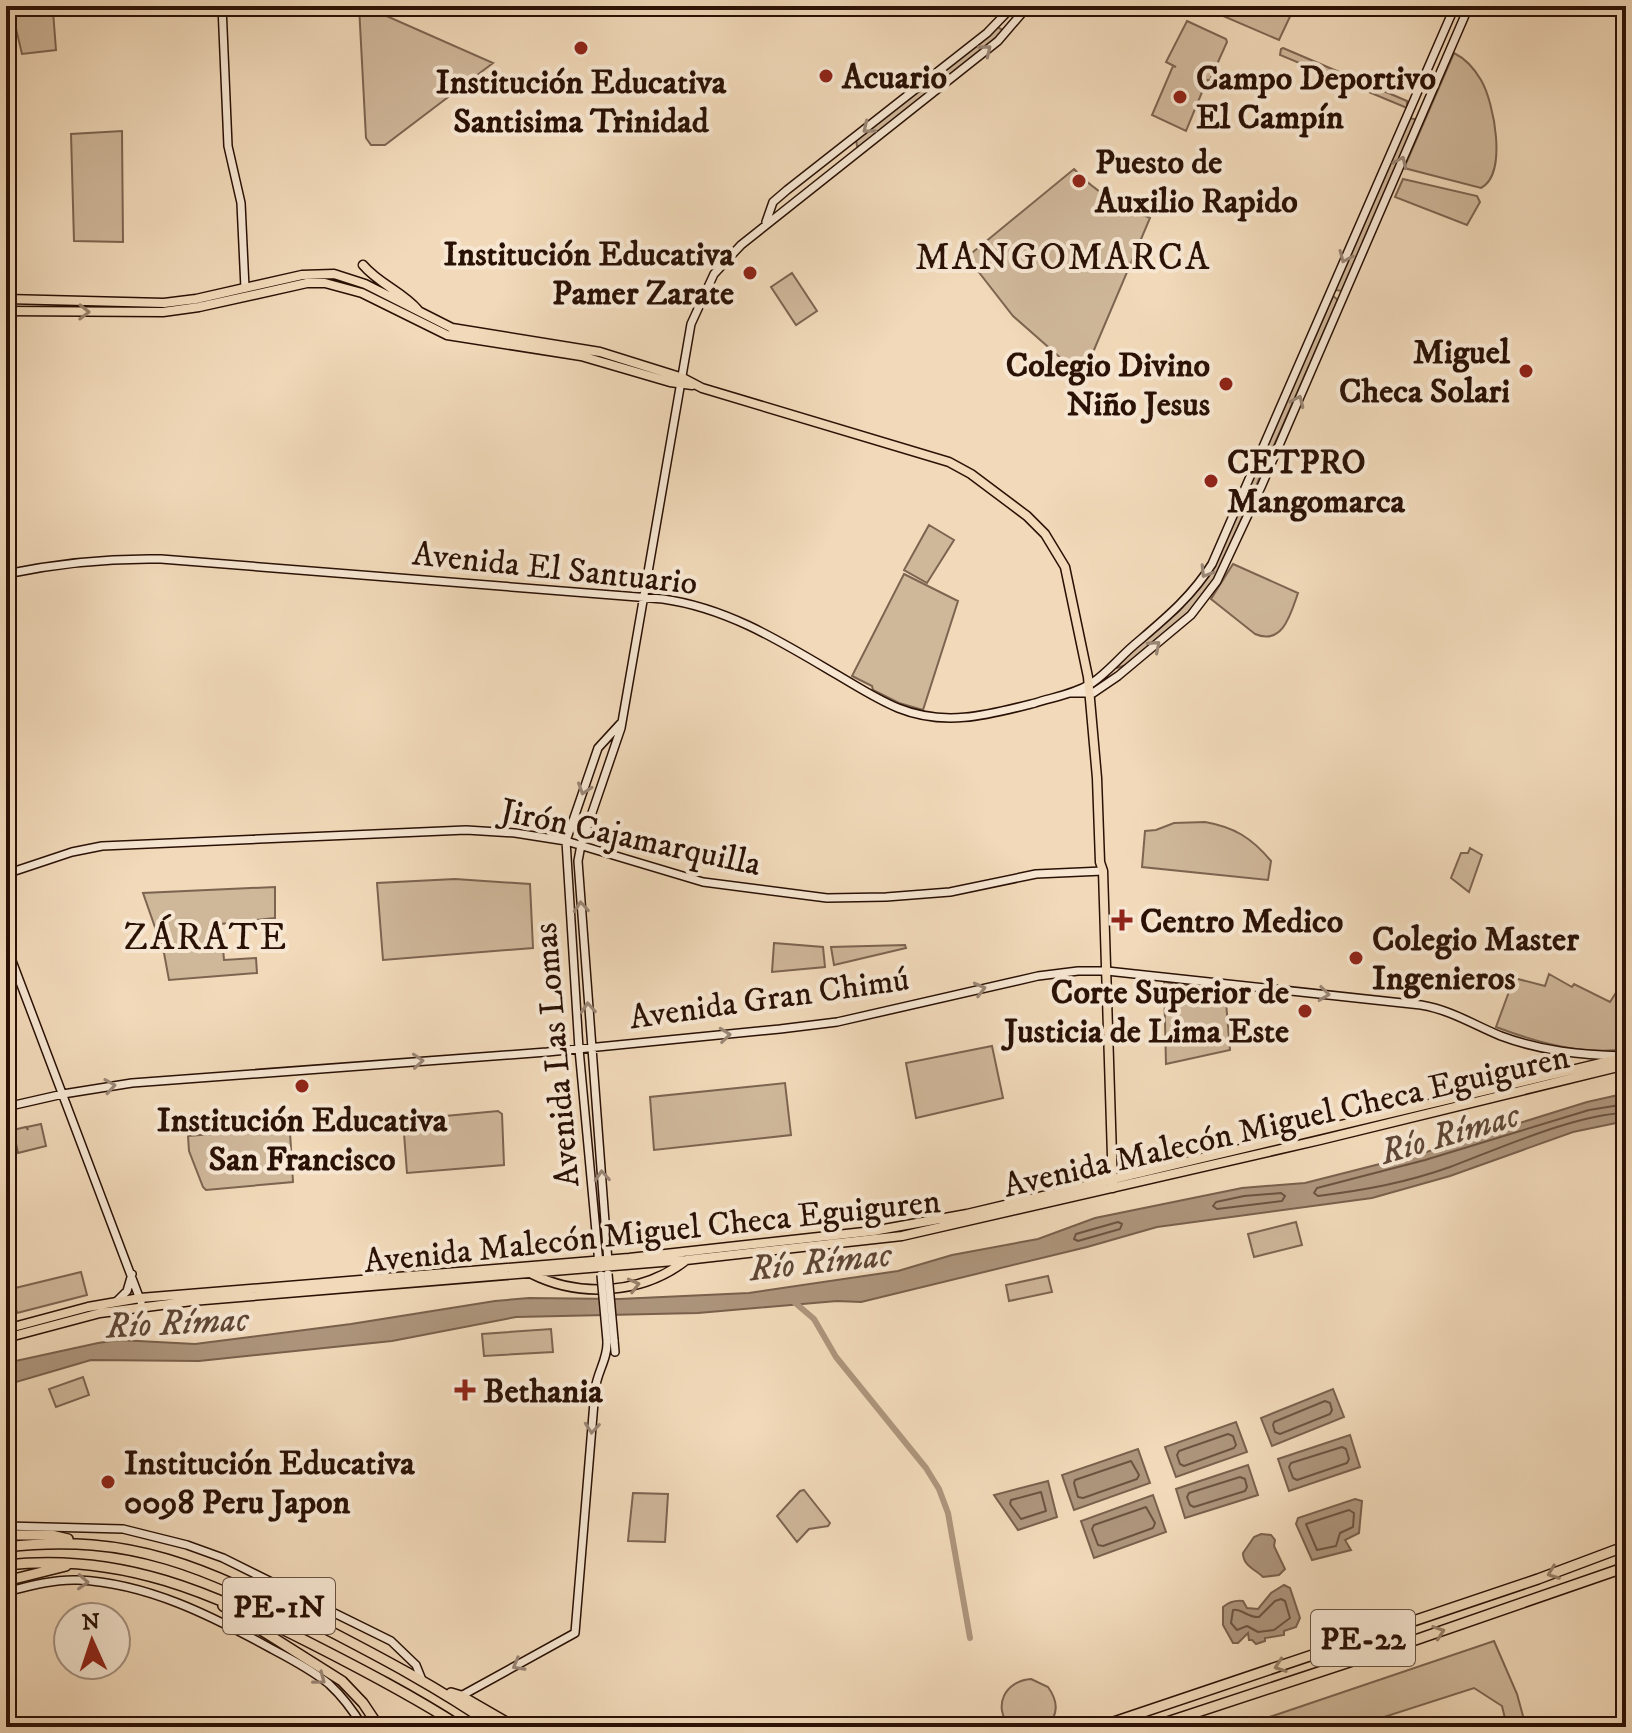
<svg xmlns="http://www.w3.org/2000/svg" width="1632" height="1733" viewBox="0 0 1632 1733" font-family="'IM FELL DW Pica',serif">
  <rect width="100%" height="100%" fill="#f1d9b9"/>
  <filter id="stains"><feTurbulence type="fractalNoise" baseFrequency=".0025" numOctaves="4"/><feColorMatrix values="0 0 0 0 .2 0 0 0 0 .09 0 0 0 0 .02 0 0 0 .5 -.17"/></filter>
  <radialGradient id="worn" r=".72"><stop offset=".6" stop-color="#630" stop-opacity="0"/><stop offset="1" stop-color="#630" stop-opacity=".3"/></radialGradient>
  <path fill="#cfb79a" stroke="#7c6450" stroke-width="2" d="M359,6H364L493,63L385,145H371L366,138Z
    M1200,6H1295L1279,40Z
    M53,11L56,50L22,54L13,16Z
    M1187,21L1226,39L1227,42L1210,80H1207L1186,131L1152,115L1173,66L1176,67L1166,62Z
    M997,27L1003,30V33L860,147L857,146L856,139Z
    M1283,48L1407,101V108L1280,55L1281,49Z
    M1454,53C1466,59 1474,68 1481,80C1494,102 1508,174 1481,188L1404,168Z
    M1408,118L1415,119V122L1342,291L1335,290Z
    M122,131L123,242L74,241L71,134Z
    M1074,169C1098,195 1119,204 1150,218L1091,357L1080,375L1013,316L967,257Z
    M1403,179L1477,196L1480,202L1467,225L1395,197Z
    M792,273L817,311L796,325L771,287Z
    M1333,296L1338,300L1215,579L1190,611L1126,665L1117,668L1116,662L1178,612L1209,575Z
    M929,525L954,540L927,583L904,570Z
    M1233,564L1298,593C1291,613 1283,646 1255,634L1211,599Z
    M904,574L958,601L923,710L899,703L873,690L872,686L852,676Z
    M1205,822C1234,827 1252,838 1271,861L1268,880L1142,867L1145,831L1156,830L1174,823Z
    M1470,848L1482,855L1469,892L1451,878L1461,853H1468Z
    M455,879L530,884L533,948L383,960L377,883Z
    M275,887V918L221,924L224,960L256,958L257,973L169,980L164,953L143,893Z
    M774,943L823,947L825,967L772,972Z
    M905,945L906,948L834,965L831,947Z
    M1549,974L1572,987L1574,984L1610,1002L1617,991L1626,992V1049C1583,1056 1536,1042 1496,1027L1514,978L1545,986Z
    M1164,982L1225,990L1230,1050L1166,1064Z
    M992,1046L1003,1098L916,1118L906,1063Z
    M785,1083L791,1135L654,1150L650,1097Z
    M498,1111L502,1114L504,1165L407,1173L403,1120Z
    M41,1124L46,1146L18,1153L13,1130L26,1127L28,1130L27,1127Z
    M286,1128L290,1132L293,1182L206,1190L203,1187L189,1151L188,1136Z
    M1296,1222L1302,1245L1254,1257L1248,1234Z
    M81,1272L87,1295L17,1313L11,1289Z
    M1048,1276L1052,1292L1009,1301L1006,1285Z
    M551,1329L553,1352L484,1356L482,1334Z
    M83,1377L89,1395L56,1407L49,1389Z
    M804,1490L830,1523L828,1526L809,1529L797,1542L777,1516L800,1491Z
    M633,1493L668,1494L665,1542L628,1541Z
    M1494,1641L1517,1694L1526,1727H1507L1502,1706L1474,1688L1353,1727H1240Z
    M1031,1679L1048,1687C1058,1701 1059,1715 1046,1727H1010C992,1706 1005,1681 1031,1679Z"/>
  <path fill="#ad957c" stroke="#79604c" stroke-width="2" d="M1618,1095L1626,1096V1121L1573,1132L1450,1176L1372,1198L1157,1227L1087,1247L861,1302L837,1301L698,1313L516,1317L392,1341L199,1361L91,1360L6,1385V1363L98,1343L119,1340L195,1344L351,1324L495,1301L529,1298L619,1299L749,1293L898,1271L952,1255L1038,1239L1095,1218L1242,1188L1305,1183L1423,1153L1587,1102Z
    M1333,1389L1344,1417L1272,1446L1261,1418Z
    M1236,1422L1247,1452L1176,1477L1165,1447Z
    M1350,1435L1360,1467L1289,1491L1278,1459Z
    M1138,1449L1150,1483L1074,1510L1062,1475Z
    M1248,1465L1258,1495L1185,1518L1176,1489Z
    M1048,1481L1057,1517L1018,1530L994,1495Z
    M1153,1495L1166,1532L1094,1558L1081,1521Z
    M1355,1499L1362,1501L1359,1533L1345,1540L1351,1550L1312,1560L1296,1524L1298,1518Z
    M1261,1534L1271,1535L1275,1540L1274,1546L1285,1569L1279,1575L1263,1577C1255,1569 1243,1566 1243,1553L1254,1537Z
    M1284,1585L1290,1588L1300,1618L1296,1627L1284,1631V1635L1265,1638V1641L1256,1644L1252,1640H1249L1248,1633L1238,1643H1233L1223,1625V1607C1229,1602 1235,1600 1243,1601L1247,1608L1258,1609L1271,1593Z"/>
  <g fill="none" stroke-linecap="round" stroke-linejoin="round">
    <path stroke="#6c5340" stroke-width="2" d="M1626,1104L1589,1110L1425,1160L1317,1188L1314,1193L1318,1196C1365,1190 1405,1183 1450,1167C1498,1149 1576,1114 1626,1113
      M1281,1193L1285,1196L1282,1201L1217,1209L1213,1206L1216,1202L1244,1196Z
      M1118,1222L1122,1224L1120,1229L1078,1241L1074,1239L1076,1234Z
      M1325,1401L1330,1403L1332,1410L1330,1414L1280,1434L1275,1432L1273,1425L1274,1422Z
      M1228,1434L1233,1436L1236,1445L1234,1448L1184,1466L1180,1464L1177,1455L1179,1451Z
      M1342,1447L1346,1449L1349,1459L1347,1463L1297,1480L1293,1478L1289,1467L1291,1463Z
      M1131,1461L1139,1475L1137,1479L1083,1498L1078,1497L1074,1483L1075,1480Z
      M1240,1477L1245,1479L1247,1487L1245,1491L1194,1507L1190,1505L1187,1497L1189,1493Z
      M1041,1492L1046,1511L1021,1519L1010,1504L1011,1500Z
      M1146,1507L1155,1523L1153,1528L1103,1546L1098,1545L1092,1529L1094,1525Z
      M1349,1510L1354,1513L1353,1527L1340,1533L1336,1546L1317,1550L1306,1524Z
      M1281,1599L1285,1601L1290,1618L1274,1630L1258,1632L1247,1626L1237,1630L1231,1623L1233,1610C1241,1608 1248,1618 1259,1617L1275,1601Z"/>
    <path stroke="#ad957c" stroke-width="6" d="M793,1301L814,1319L836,1357L926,1468L939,1489L948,1513L970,1638"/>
    <defs>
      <path id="secondary" d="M222,6L228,146L241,203L245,288
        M766,222L773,202L787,190L987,33L1013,6
        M6,574C58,563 108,558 161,559L663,599C727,608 780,641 834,673C855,685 876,699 898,708C945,727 988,715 1035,703C1054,697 1074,694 1092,683C1107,673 1119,658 1133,646C1162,621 1191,598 1212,564L1455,6
        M1072,693H1093L1118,676L1191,615L1217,581L1261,487L1469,6
        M6,874L72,852L102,846L466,830L515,833L566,841L703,882L827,898L886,897L950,892L1036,874L1103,871
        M6,945L141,1302
        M6,1107L63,1094L132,1083L547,1052L780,1029L837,1022L1038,976L1078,971H1107L1421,1005C1451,1010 1474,1025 1501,1036C1541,1051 1581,1055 1623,1056
        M608,1262L578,861L581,845L621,728L691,324L714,274L741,245L998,41L1028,6
        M599,1264L579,1049L566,841L598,748L620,724
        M117,1301L127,1291L132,1274
        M614,1340L615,1352
        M6,1526L123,1529L187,1545L223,1558L391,1641L416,1665L422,1680
        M6,1592C29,1586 54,1579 78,1580C147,1583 212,1616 272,1649C291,1659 312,1670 329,1684C342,1696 354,1712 363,1727
        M461,1696L575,1633L595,1390C597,1372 608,1359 607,1341"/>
      <path id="primary" d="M363,265C379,284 403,292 418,310
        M6,299L164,303L196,299L302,275L334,274L365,284L452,328L600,352L683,378L702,388L949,462L971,474L1027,516L1045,534L1065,567L1088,677L1097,778L1100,862L1103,871L1113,1188
        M6,311L163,312L199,307L307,283H325L362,293L447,335L581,356L670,382L692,385
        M532,1274C580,1298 642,1294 685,1261
        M6,1329L88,1307L140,1298L629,1258L873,1231L967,1214L1626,1057
        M6,1338L100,1313L192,1301L686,1260L902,1236L1320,1140L1626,1065"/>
      <path id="highway" d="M6,1535H51L68,1539
        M6,1547C135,1532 208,1570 320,1626C380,1657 439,1688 495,1727
        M6,1565C122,1552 212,1593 312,1644C363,1670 413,1696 461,1727
        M6,1581L66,1566
        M223,1606L342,1681L363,1703L379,1727
        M451,1693L461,1696L515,1727
        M1099,1727L1538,1579L1626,1546
        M1152,1727L1395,1647L1626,1567"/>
    </defs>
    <use href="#secondary" stroke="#2a1105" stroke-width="10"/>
    <use href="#primary" stroke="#2a1105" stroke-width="11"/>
    <use href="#highway" stroke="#2a1105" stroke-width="12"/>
    <use href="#secondary" stroke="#f6e6d2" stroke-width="7"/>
    <use href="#primary" stroke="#f1d9b9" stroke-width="8"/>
    <use href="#highway" stroke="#f1d9b9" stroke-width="9"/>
    <defs>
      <path id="secondary-bridge" d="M608,1274L614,1340
        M601,1275L607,1341"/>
    </defs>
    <use href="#secondary-bridge" stroke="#2a1105" stroke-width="10" stroke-linecap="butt"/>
    <use href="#secondary-bridge" stroke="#f6e6d2" stroke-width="7"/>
  </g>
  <defs><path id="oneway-chevron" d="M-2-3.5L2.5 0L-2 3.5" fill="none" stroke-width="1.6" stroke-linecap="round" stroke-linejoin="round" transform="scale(2)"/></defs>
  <g stroke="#9a8676">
    <use href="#oneway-chevron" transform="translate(986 50) rotate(-39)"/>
    <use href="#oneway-chevron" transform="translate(868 128) rotate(141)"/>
    <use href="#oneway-chevron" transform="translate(1401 162) rotate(-66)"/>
    <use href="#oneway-chevron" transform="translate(1345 257) rotate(113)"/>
    <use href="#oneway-chevron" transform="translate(1298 401) rotate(-66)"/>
    <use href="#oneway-chevron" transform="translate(1206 572) rotate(122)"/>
    <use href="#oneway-chevron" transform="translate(1155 646) rotate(-41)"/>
    <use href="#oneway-chevron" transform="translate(584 789) rotate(108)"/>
    <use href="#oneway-chevron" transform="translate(581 907) rotate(-94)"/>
    <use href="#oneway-chevron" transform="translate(980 989) rotate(-14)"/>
    <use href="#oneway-chevron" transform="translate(1324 994) rotate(7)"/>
    <use href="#oneway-chevron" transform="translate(588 1008) rotate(-94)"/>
    <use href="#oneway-chevron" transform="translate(725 1035) rotate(-6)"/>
    <use href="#oneway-chevron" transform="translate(418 1061) rotate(-4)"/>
    <use href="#oneway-chevron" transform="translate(110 1086) rotate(-9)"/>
    <use href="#oneway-chevron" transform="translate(602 1176) rotate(-94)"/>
    <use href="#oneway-chevron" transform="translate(592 1428) rotate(95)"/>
    <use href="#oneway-chevron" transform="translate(83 1582) rotate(3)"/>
    <use href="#oneway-chevron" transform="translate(518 1665) rotate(151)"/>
    <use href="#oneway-chevron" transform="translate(320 1679) rotate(37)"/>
  </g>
  <g stroke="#977f68">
    <use href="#oneway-chevron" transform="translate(84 312) rotate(1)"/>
    <use href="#oneway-chevron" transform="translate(634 1285) rotate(-14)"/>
    <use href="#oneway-chevron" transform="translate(1553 1573) rotate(159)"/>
    <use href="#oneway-chevron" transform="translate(1439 1632) rotate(-19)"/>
    <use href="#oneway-chevron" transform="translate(1280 1666) rotate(161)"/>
  </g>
  <g fill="#8f2418" stroke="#f6e6d2" stroke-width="3">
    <circle cx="581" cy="48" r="8"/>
    <circle cx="826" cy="76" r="8"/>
    <circle cx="1180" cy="97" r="8"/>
    <circle cx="1079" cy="181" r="8"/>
    <circle cx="750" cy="273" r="8"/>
    <circle cx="1526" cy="371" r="8"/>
    <circle cx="1226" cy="384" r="8"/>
    <circle cx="1211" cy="481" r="8"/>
    <path d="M1118 908h8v8h8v8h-8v8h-8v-8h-8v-8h8z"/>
    <circle cx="1356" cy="958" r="8"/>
    <circle cx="1305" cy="1011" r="8"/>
    <circle cx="302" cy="1086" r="8"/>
    <path d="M461 1378h8v8h8v8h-8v8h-8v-8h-8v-8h8z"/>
    <circle cx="108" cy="1482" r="8"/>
  </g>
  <g text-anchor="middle" stroke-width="8" stroke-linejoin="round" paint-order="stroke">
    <g fill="#f6e6d2" stroke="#675142" stroke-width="2">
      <rect x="223" y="1578" width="112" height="56" rx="6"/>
      <rect x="1311" y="1610" width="104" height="56" rx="6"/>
    </g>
    <g font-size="32" font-weight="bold" fill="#2a1105">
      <text x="279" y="1617">PE-1N</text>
      <text x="1363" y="1649">PE-22</text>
    </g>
    <g font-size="34" font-weight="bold" fill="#2a1105" stroke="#f6e6d2" text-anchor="start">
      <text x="842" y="88">Acuario</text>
      <text x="1196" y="89">Campo Deportivo<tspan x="1196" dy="39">El Campín</tspan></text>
      <text x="581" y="93" text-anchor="middle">Institución Educativa<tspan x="581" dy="39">Santisima Trinidad</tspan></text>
      <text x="1095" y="173">Puesto de<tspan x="1095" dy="39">Auxilio Rapido</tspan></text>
      <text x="734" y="265" text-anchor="end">Institución Educativa<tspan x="734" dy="39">Pamer Zarate</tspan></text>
      <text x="1510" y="363" text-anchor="end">Miguel<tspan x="1510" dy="39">Checa Solari</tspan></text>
      <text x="1210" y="376" text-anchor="end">Colegio Divino<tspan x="1210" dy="39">Niño Jesus</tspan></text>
      <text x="1227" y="473">CETPRO<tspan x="1227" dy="39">Mangomarca</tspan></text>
      <text x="1140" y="932">Centro Medico</text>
      <text x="1372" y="950">Colegio Master<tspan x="1372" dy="39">Ingenieros</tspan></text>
      <text x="1289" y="1003" text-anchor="end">Corte Superior de<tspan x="1289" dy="39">Justicia de Lima Este</tspan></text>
      <text x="302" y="1131" text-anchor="middle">Institución Educativa<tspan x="302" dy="39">San Francisco</tspan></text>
      <text x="483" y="1402">Bethania</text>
      <text x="124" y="1474">Institución Educativa<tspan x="124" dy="39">0098 Peru Japon</tspan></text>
    </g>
    <g font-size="34" fill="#2a1105" stroke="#f6e6d2">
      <text transform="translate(555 567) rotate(6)" y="12">Avenida El Santuario</text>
      <text transform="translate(631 836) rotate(12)" y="12">Jirón Cajamarquilla</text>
      <text transform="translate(769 997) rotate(-8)" y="12">Avenida Gran Chimú</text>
      <text transform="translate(555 1055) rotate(-95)" y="12">Avenida Las Lomas</text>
      <text transform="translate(1286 1120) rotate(-13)" y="12">Avenida Malecón Miguel Checa Eguiguren</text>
      <text transform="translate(652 1230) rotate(-6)" y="12">Avenida Malecón Miguel Checa Eguiguren</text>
    </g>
    <g font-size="36" font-style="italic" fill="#5e4635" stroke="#f6e6d2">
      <text transform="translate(1449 1132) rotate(-16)" y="13">Río Rímac</text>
      <text transform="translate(820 1260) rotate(-6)" y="13">Río Rímac</text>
      <text transform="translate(177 1321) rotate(-3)" y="13">Río Rímac</text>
    </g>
    <g font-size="38" letter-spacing="2" fill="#2a1105" stroke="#f6e6d2">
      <text x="1063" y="269">MANGOMARCA</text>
      <text x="206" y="949">ZÁRATE</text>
    </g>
  </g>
  <rect width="1632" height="1733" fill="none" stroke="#f1d9b9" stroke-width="32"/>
  <rect x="8" y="8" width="1616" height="1717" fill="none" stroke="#2a1105" stroke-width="4"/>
  <rect x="16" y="16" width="1600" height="1701" fill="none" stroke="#2a1105" stroke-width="2"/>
  <g transform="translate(92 1641) rotate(357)"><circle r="38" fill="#f6e6d2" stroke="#a49180" stroke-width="2"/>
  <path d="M0-6L14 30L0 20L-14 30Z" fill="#8f2418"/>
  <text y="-12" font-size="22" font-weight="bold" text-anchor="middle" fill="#2a1105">N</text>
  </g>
  <rect width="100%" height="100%" filter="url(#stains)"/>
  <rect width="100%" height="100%" fill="url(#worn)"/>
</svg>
